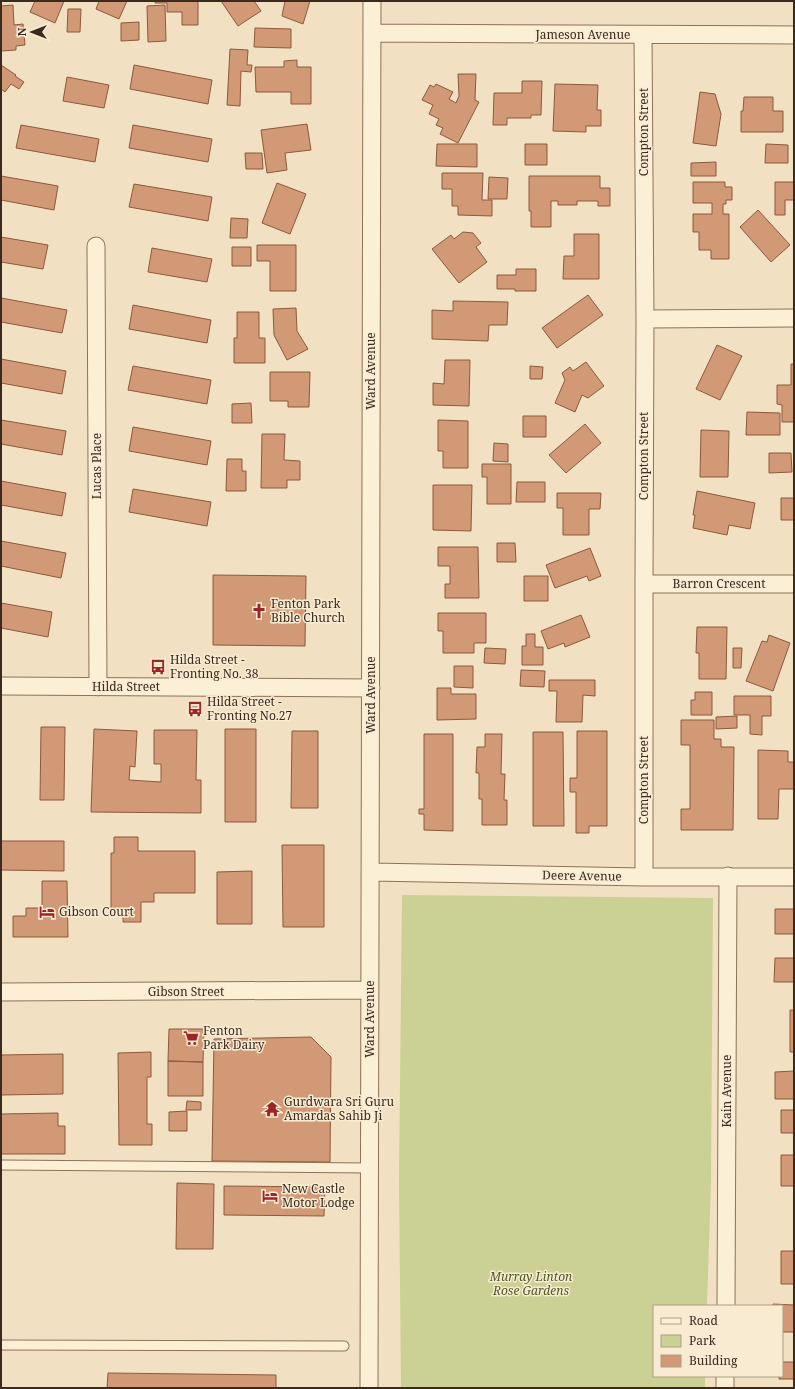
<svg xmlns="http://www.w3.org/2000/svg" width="795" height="1389" viewBox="0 0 795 1389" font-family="'Noto Serif',serif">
  <rect width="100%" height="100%" fill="#f1e1c2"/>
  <path fill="#cbd095" d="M402,895L713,898L711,1182L707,1306H654V1376H705V1388H401L399,1179Z"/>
  <path fill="#d19975" stroke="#8d593c" d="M35,1H64L55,23L30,12Z
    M99,1H127L119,19L96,9Z
    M155,1H198V25H182V12H167V3H155Z
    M221,1H254L261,11L238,26Z
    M285,1H310L303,24L282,16Z
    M13,5L14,25L23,24L25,45L16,46V50L1,51V6Z
    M165,5L166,41L148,42L147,6Z
    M68,9H81L80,32H67Z
    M139,22V40L121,41V23Z
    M255,28L291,29V48L254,47Z
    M230,49L248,50L247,65H252L251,72L241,71L240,106L227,105Z
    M297,60V67H311V104H291V92H256L255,67H284V61Z
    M1,65L16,75L15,76L24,82L19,89L11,84L5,92L1,89Z
    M134,65L212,80L208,104L130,89Z
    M458,74H476L475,100L479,102L458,143L440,134L443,128L436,125L439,119L429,114L433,105L422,100L430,85L434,87L436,84L453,92L449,99L456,103L459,96Z
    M67,77L109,85L104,108L63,101Z
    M522,81H542L541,115H531V118H507V125H493L494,93H522Z
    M555,84L598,85L597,110H601V126H586V132L553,131Z
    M700,92L715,94L721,114L716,146L693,143Z
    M744,97H773V111H783V132H741V111H743Z
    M307,124L311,150L285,153L287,170L267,173L261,130Z
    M21,125L99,139L95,162L16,148Z
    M133,125L212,139L208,162L129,148Z
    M437,144H477V167L436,166Z
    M525,144H547V165H525Z
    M766,144L788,145V163H765Z
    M245,153H262L263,169H246Z
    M716,162V176H691V163Z
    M442,173H483L482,200H492V216L458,215V206H452V189H442Z
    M1,176L58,186L54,210L1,200Z
    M529,176H600V188H610V206H598V201H577V205H558V201H551V227H531V211H529Z
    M489,177L508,178L507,199H488Z
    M693,182H725V187H732V200H726V204H723V214H729V259H711V250H699V232H693V214H712V203H693Z
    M775,182H794V200H785V215H775Z
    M277,183L306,194L290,234L262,223Z
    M134,184L212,197L208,221L129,207Z
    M758,210L790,245L771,262L740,227Z
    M231,218L248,219L247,238H230Z
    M463,232L473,233L481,243L476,247L487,262L459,283L432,249L451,235L454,239Z
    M574,234H599V279H563L564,256H574Z
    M1,237L48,245L43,269L1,262Z
    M257,245H296V291H270V261H257Z
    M232,247H251V266H232Z
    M152,248L212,259L207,282L148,272Z
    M516,269H536V291H515V289H497V275H516Z
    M588,295L603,315L557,348L542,328Z
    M1,298L67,310L62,333L1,322Z
    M453,301L508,302L507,325H489L488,341L432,339V310L453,311Z
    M133,305L211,320L207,343L129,329Z
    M296,308L297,331L308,349L287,360L274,335L273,309Z
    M237,312H259V338H265V363H234V338H237Z
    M717,345L742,356L720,400L696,389Z
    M1,359L66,371L62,394L1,383Z
    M445,360H470L469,406L433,405V383L444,384Z
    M586,362L604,386L588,398L582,395L575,412L555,403L565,380L562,373L570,367L573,371Z
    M791,364H794V422H782V405L777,404V385H791Z
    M133,366L211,380L207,404L128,390Z
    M530,366L543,367L542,379H530Z
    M270,372H310L309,407H288V401H270Z
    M251,403L252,423H232V404Z
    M747,412L780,413V435H746Z
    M523,416H546V437H523Z
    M1,420L66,431L62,455L1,444Z
    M438,420L468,421V468H443V451H438Z
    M585,424L601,443L566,473L549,455Z
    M133,427L211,441L207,465L129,451Z
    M701,430L729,431L728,477H700Z
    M262,434H285L284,460L300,461V480H287V488H261Z
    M494,443L508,444V462L493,461Z
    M769,453H791L792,472L769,473Z
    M227,459H242V471H246V491H226Z
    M482,464H511V504H487V477H482Z
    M1,481L66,493L62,516L1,505Z
    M517,482H545V502H516Z
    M433,485H472L471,531L433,530Z
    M133,489L211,502L207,526L129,512Z
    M697,491L755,503L750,529L729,525L727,535L693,528L695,515H693Z
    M557,493H601L600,509H589V535H563V508H557Z
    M781,498H794V520H781Z
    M1,541L66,553L61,578L1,566Z
    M497,543H515L516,562H497Z
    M438,547H478L479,598H445V584H450V566H438Z
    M590,548L601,576L589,581L587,576L555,588L546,565Z
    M213,575L306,576L305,646L213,645Z
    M524,576H548V601H524Z
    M1,603L52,612L48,637L1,628Z
    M438,613H486V643H474V653H443V631H438Z
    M581,615L590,637L565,647L564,643L548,649L541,631Z
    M697,627H727L726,679H699V653H696Z
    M526,634H535V647H543V665H522V646H526Z
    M769,635L790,643L773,691L746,681L762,641L767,642Z
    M485,648L506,649L505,664L484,663Z
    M733,648H742L741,668H733Z
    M454,666H473V688L454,687Z
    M521,670L545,671L544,687L520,686Z
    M549,680H595V696L583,695L582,722H556L557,691H549Z
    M437,688H451V694H476V719L437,720Z
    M695,692H712V715H691V700H695Z
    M734,696H771V716H762V735L750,734V715H734Z
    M189,704H199V714H189Z
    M737,716V728L716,729V717Z
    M681,720H714V739H721V747H734L733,830H681V809H690V745H681Z
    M41,727H65L64,800H40Z
    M94,729L137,731L135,767L130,766L129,780L161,782V764H154V730H197L196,780H201V813L91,812Z
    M225,729H256V822H225Z
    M292,731H318V808H291Z
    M577,731H607V826H589V833H576V792H570V778H577Z
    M533,732H563L564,826H533Z
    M424,734H453V831L424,830V814H419V809H424Z
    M485,734H502L501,774H505L504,800H507V825H482V799H479V773H476L477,747H485Z
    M758,750L788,751V762H794V789H779L778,819H758Z
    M114,837H138V851H195V893H154V902H141V922H123V909H111V853H114Z
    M1,841H64V871L1,870Z
    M282,845H324V927H283Z
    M252,871V924H217V872Z
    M42,881H67L68,937H13V916H26V908H42Z
    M775,909H794V934H775Z
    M775,958H794V982H774Z
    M790,1010H794V1052H790Z
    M169,1029H204L203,1062L168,1061Z
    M311,1037L331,1057L330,1162L212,1161L214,1039Z
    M151,1052V1077H147V1124H152V1145H119L118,1053Z
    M63,1054V1094L1,1095V1055Z
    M168,1061L203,1062V1096H168Z
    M794,1071V1099H775V1072Z
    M187,1101L201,1102V1110H186Z
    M781,1110H794V1133H781Z
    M187,1111V1131H169V1112Z
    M58,1113V1126H65V1154H1V1114Z
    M781,1155H794V1186H781Z
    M177,1183L214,1184L213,1249H176Z
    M224,1186L325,1187L324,1216L224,1215Z
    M781,1251H794V1284H781Z
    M773,1304L794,1305V1332H782V1306H773Z
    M782,1362H794V1379H779V1376H782Z
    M108,1373L276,1375V1388H107Z"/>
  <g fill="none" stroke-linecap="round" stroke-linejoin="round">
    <defs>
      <path id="lane" d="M1,1165L370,1168
        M1,1345L344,1346"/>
      <path id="street" d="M372,33L794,35
        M643,35L645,319L644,584V877
        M96,246L98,687
        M645,319L794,318
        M644,584H794
        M1,686L371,688
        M371,872L644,877H794
        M1,992L370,990
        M726,1306L728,876
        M369,1388L372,1
        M725,1388V1376"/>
    </defs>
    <use href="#lane" stroke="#8c7258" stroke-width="11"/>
    <use href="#street" stroke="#8c7258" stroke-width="19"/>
    <use href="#lane" stroke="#fbefd6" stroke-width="9"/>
    <use href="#street" stroke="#fbefd6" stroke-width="17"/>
  </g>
  <defs>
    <symbol id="church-bare" viewBox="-9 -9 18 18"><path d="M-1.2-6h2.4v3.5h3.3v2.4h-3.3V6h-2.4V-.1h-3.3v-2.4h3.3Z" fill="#9f2429" stroke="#f8ebd2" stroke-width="2.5" paint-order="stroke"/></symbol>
    <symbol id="bus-bare" viewBox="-9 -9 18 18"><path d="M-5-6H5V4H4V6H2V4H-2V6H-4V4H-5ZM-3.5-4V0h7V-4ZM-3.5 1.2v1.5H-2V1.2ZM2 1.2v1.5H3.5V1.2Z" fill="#9f2429" stroke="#f8ebd2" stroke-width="2.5" paint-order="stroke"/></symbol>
    <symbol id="hotel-bare" viewBox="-9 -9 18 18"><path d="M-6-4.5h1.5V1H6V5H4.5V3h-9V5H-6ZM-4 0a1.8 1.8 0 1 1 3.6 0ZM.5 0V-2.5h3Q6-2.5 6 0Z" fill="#9f2429" stroke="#f8ebd2" stroke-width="2.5" paint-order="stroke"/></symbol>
    <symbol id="supermarket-bare" viewBox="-9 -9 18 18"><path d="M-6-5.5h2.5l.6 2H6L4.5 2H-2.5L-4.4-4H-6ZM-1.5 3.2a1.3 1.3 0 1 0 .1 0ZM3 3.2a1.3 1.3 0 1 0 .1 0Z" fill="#9f2429" stroke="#f8ebd2" stroke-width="2.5" paint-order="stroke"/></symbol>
    <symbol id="temple-bare" viewBox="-9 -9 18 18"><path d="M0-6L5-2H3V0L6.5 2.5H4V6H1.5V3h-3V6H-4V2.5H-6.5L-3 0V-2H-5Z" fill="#9f2429" stroke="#f8ebd2" stroke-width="2.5" paint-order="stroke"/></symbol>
  </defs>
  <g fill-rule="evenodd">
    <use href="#church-bare" x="248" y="600" width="22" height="22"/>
    <use href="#bus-bare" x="147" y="656" width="22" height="22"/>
    <use href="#bus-bare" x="184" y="698" width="22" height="22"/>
    <use href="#hotel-bare" x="36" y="901" width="22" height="22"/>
    <use href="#supermarket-bare" x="180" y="1027" width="22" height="22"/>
    <use href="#temple-bare" x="261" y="1098" width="22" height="22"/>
    <use href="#hotel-bare" x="259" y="1185" width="22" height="22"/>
  </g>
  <g text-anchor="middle" stroke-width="3" stroke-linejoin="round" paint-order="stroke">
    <g font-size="12" fill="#3b2a1d" stroke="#f8ebd2">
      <text x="583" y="39">Jameson Avenue</text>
      <text transform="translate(644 132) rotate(-90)" y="4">Compton Street</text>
      <text transform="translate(371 371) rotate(-90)" y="4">Ward Avenue</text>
      <text transform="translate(644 456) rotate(-90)" y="4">Compton Street</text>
      <text transform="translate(97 466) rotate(-90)" y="4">Lucas Place</text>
      <text x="719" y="588">Barron Crescent</text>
      <text x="126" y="691">Hilda Street</text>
      <text transform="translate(371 695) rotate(-90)" y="4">Ward Avenue</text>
      <text transform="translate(644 780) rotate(-90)" y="4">Compton Street</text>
      <text transform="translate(582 876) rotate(1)" y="4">Deere Avenue</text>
      <text x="186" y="996">Gibson Street</text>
      <text transform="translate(370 1019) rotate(-90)" y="4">Ward Avenue</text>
      <text transform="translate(727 1091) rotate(-90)" y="4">Kain Avenue</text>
    </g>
    <g font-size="12" fill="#3b2a1d" stroke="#f8ebd2" text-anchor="start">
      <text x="271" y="608">Fenton Park<tspan x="271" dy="14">Bible Church</tspan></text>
      <text x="170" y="664">Hilda Street -<tspan x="170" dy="14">Fronting No. 38</tspan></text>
      <text x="207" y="706">Hilda Street -<tspan x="207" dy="14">Fronting No.27</tspan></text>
      <text x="59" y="916">Gibson Court</text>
      <text x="203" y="1035">Fenton<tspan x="203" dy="14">Park Dairy</tspan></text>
      <text x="284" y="1106">Gurdwara Sri Guru<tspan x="284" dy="14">Amardas Sahib Ji</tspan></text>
      <text x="282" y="1193">New Castle<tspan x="282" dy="14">Motor Lodge</tspan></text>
    </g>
    <g font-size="12" font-style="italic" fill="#4c5822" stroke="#f8ebd2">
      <text x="531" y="1281">Murray Linton<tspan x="531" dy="14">Rose Gardens</tspan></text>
    </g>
  </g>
  <rect width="795" height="1389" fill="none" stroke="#3b2a1d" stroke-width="4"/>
  <rect x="653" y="1305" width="130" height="72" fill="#f8ebd2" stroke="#ac9e8a"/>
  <rect x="661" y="1318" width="20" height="6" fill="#fbefd6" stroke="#ac9e8a"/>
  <text x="689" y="1325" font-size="12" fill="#3b2a1d">Road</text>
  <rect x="661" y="1335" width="20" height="12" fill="#cbd095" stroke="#ac9e8a"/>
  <text x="689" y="1345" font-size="12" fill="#3b2a1d">Park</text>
  <rect x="661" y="1355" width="20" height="12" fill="#d19975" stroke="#ac9e8a"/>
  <text x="689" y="1365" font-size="12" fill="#3b2a1d">Building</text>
  <g transform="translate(32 32) rotate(270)" stroke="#f8ebd2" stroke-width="3" paint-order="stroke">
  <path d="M0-3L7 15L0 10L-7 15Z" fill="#3b2a1d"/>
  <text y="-6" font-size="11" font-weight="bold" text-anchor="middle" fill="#3b2a1d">N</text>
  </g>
</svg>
